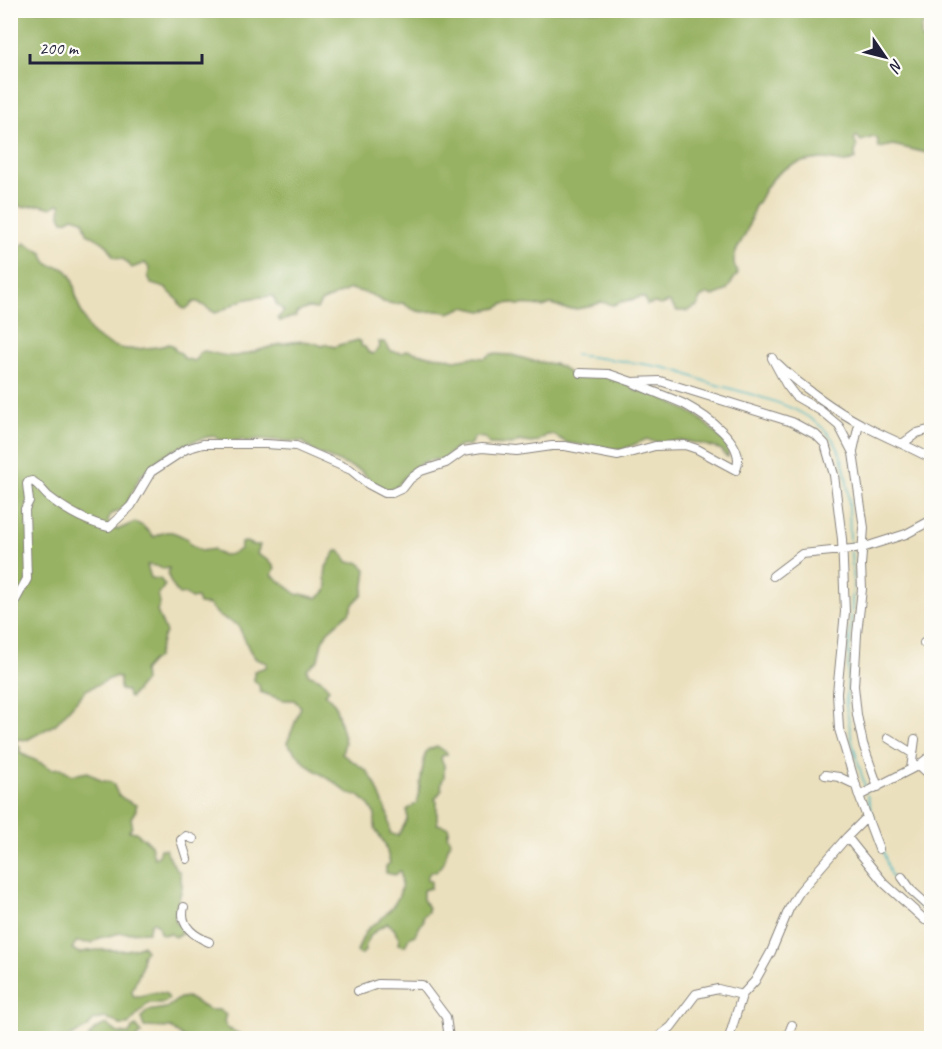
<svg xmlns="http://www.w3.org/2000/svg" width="942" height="1049" font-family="Caveat,sans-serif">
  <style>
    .forest { fill: #98b264; stroke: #5d6a50; stroke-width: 1.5 }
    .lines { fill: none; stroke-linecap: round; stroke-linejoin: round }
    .stream { stroke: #45b4c0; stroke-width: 1.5 }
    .minor-casing { stroke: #86817c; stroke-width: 10 }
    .minor { stroke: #fff; stroke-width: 8 }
  </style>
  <rect width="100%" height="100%" fill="#fdfcf7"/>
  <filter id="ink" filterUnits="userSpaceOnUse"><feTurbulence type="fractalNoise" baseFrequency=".0167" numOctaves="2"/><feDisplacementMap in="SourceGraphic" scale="12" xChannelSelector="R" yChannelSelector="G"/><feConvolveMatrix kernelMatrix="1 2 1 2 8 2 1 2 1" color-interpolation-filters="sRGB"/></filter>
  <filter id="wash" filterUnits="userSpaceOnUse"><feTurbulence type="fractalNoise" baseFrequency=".008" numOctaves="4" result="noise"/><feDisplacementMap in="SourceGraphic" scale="24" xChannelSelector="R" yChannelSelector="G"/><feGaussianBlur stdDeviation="1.35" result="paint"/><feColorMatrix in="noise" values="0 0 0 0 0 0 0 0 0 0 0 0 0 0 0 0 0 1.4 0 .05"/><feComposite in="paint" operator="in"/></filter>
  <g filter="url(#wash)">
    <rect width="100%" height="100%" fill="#ebe0bd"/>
    <path class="forest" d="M11 10 927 11 924 24 921 28V39L929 44 928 47 929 56 925 62 921 83 925 85 931 83V154L893 145 879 148 877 138 874 137 861 141 857 136 854 139 857 147 855 153 856 159C841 166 836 158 821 159 792 161 772 171 760 199 758 203 754 207 753 211 751 219 749 225 746 233 739 246 728 259 738 273L726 291 713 296 708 294 700 298 698 306 687 311H677L669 302 661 305 654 303 647 305 645 298 640 297C631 301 622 300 613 305L601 302C592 307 577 310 566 309 561 308 557 305 551 304L543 307C534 304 527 304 517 305L513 303 504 304 497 308 482 311 464 307 449 313C430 306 424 320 403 303L394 304 383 302 370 294 350 289 321 302 317 309 308 308 296 313V316L280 321 278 318 284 311 277 305 273 296C260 297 249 297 238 302 230 306 223 311 215 313L198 302H194L186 309 182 308 177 299 165 288 151 284 148 276 150 269 145 263 132 268 123 259C106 258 115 250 105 244 99 239 93 237 87 233L83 220 73 217 66 221H63L60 215 61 205 58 204 51 208 41 205 22 207 18 205 13 206 11 209Z
      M25 243 43 253C46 271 59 263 67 271 76 280 74 295 79 306 81 311 89 331 93 334 109 347 125 352 145 348 153 347 160 348 168 344L172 345 176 351 181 353 184 358 194 361 197 359 199 353 203 351C213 352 224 357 235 356 261 353 296 332 322 346L327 344 334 347C343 342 349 344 357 340L361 342V346L365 347 368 352 373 354 380 347 379 342H384L391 351 402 353 407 350 429 356 445 357 454 360 473 357 485 358 491 354 512 355 533 361 554 364 562 367 571 375 607 374 625 381 636 391 651 392 696 415 729 445 728 457 724 455 722 450C710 446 697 443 685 441 673 438 657 446 647 439L621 450 567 443 554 435H547L537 442 531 443 519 441 512 445 489 444 485 438 475 437 469 446C456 444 451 453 443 460 422 456 406 473 396 488L386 490 374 484 361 471 313 451 303 442 259 439 246 442 242 439 238 441C233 439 226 442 220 440 215 438 219 435 213 436 195 439 174 449 158 460 156 462 155 465 152 467 148 470 144 471 141 475 132 489 130 509 111 514L108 520 109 523 117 530 135 522 143 526 154 537C170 528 173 532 188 539L189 543 201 551 214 549 215 552C223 557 232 555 240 549L241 543 246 542 253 545H260L257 554 268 560 275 568 272 575 298 595 301 594 317 598 326 591 327 585 325 578 326 567 336 551H340C349 561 343 564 358 562L366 569 363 594 354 603 349 613 328 631 322 642 318 660 307 669 308 674 320 679 329 689 325 694 335 704 345 742 342 754 367 771 375 783 389 818 390 833 397 836 399 834 407 820V810L417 803 425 754 427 750 437 746 447 753V755L442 756 441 759 444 765V777L441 784 442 790 435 799 437 802V824L448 827 449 830 447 835 450 841 444 862 436 872 431 871 427 877V880L431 881V888L423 890V899L428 908V912L423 916V921L415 935 409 938 405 946 398 944 399 938 396 934 395 930 388 923C377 929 365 936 365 951L361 955 357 952C360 944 362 937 367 930 370 926 375 924 379 921 394 907 406 893 400 871L395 875 386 873V866L390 863 385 844 375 829V815L369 805 358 795 349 794 334 782 308 766 287 743 301 707 294 700H283L260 692 259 685 254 680V671L266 667 267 663 256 659 250 651 238 625 220 617 209 605 199 604 197 598 191 599 186 594 179 595C174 587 166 580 169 568L163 569 156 566 147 565 151 578 160 579 165 585 158 595 160 604 157 611 166 633 163 637 157 658 152 661 143 671 144 681 130 698 128 697 127 691 120 690V678L116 676 86 690 56 724 27 740 18 739 16 742 20 747V753C31 759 42 762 51 769L61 768 72 775 88 772 102 781C118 780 112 788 119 795 124 800 130 802 136 805V810L131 818C132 824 134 825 129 831L136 832 142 838 145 839 151 845 154 858 159 856 160 849H165L176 869 180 872C179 878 182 881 182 886 181 898 171 912 177 924L182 925 183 933 175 937 170 933 163 935 160 933 158 925 154 922 151 923 148 932 121 933 99 938 92 943 76 942 72 949 79 953C100 945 123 956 143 945L146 951 142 955C144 968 136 979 132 991L133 996C147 997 151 989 166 994L169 999 164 1003H148L128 1025H120L113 1020 110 1021 106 1018 94 1020 87 1028 67 1038H11V249L17 248Z
      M187 997 209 1010H219L226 1015 224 1021 227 1028 248 1038H184L171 1028 144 1027 141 1018 147 1011 166 1008 180 998Z
      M106 1024 118 1033 129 1034 132 1028 136 1026 142 1033 137 1038H88L95 1029Z"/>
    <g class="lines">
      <path class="stream" d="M575 355C605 359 636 362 666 368 683 371 698 380 714 384 755 396 821 407 839 451 851 481 849 516 850 547
        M851 552 853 586 846 704 852 741 866 790
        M867 795 890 874 908 897 932 917"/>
    </g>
  </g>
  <g filter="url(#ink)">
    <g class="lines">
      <defs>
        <path id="minor" d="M772 358 786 384 795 396 821 411 839 426 853 453 864 528 861 565 862 589 857 634 854 686 857 715 863 744 878 787
          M778 364C798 384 836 411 861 424 884 437 909 446 932 459
          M580 373 609 374 632 382 660 381 792 422 816 435 825 444 834 475 842 539 845 612 837 693 839 729 859 796 879 849
          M902 444 917 433 932 429
          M853 451 859 424
          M773 576 802 554 862 548 906 534 932 520
          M10 610 27 579 25 509 29 501 27 484 28 482 32 481C39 484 43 492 49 497 68 512 86 522 109 527L131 506 151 472 186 449 203 444H266L296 446 351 470 368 484 385 493H392L403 488 410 479 421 471 446 463 463 451 482 448 517 451 552 446H565L618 456 655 446 685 445 697 449 736 470C748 443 704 415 684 404 667 396 649 391 632 382
          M924 643 932 638
          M888 738 912 753
          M919 765 932 777
          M911 769 915 739
          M825 775 839 777 856 785
          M859 796 919 765 932 755
          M847 837 884 883 925 920
          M187 859 181 840 186 836 193 839
          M902 877 912 891 932 909
          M184 907C179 925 194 936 209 942
          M358 991 378 984 422 985 446 1017 449 1038
          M657 1038 671 1027 696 994 718 989 742 995
          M729 1038 742 995 755 981 771 952 789 909 800 891 847 837 867 817
          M787 1038 792 1025"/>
      </defs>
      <use href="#minor" class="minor-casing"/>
      <use href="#minor" class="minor"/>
    </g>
  </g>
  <rect width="942" height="1049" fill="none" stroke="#fdfcf7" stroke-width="36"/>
  <g transform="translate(885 57) rotate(125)" stroke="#fdfcf7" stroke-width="4.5" paint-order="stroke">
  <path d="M0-4.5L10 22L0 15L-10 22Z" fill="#22223b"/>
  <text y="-9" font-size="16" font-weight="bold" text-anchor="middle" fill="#22223b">N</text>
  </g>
  <path d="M30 54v9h172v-9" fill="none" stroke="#22223b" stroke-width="3"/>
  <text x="39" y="54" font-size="18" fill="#22223b" stroke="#fdfcf7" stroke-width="4.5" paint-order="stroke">200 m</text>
</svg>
